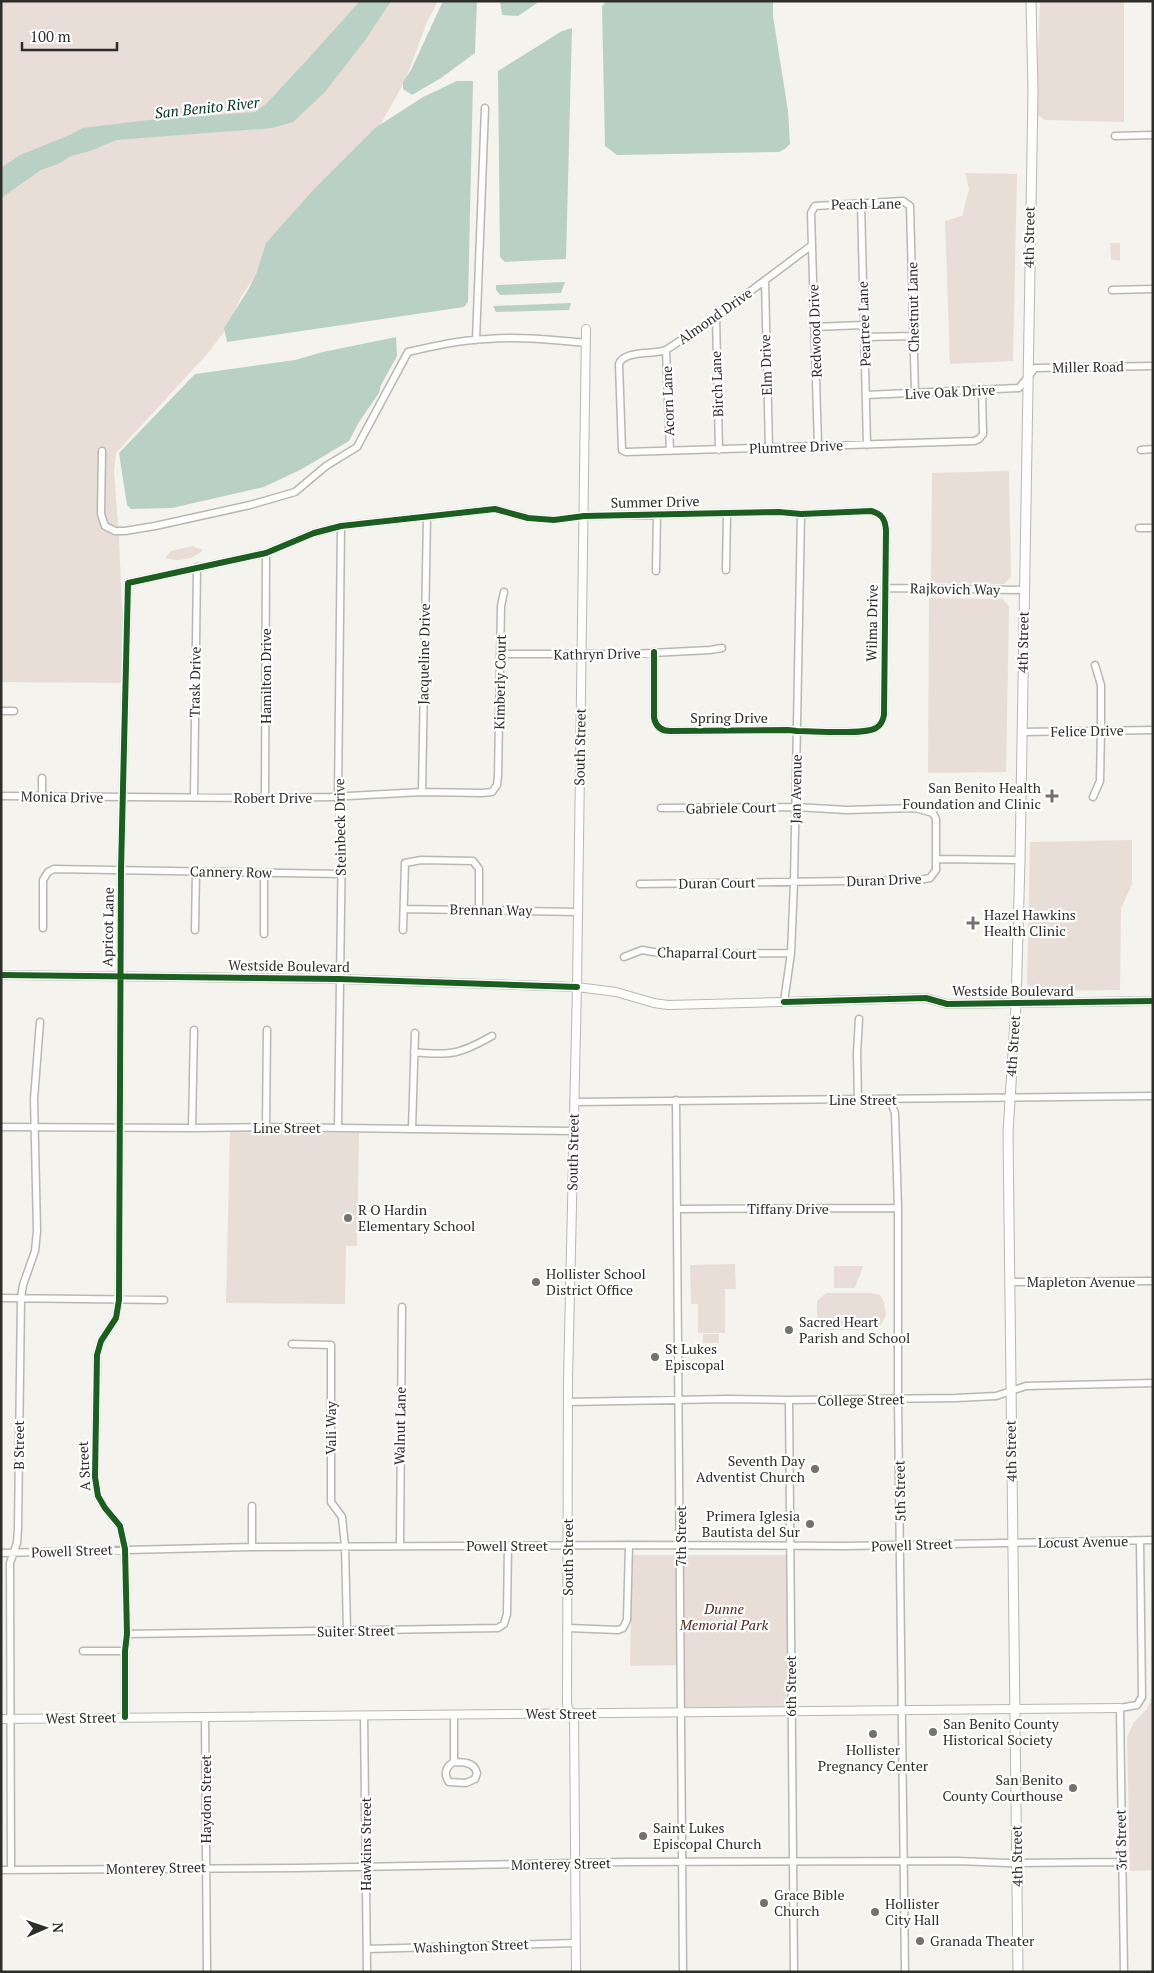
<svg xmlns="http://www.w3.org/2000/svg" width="1154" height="1973" font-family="'PT Serif',serif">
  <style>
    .green { fill: #e9ddd7 }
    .water { fill: #b9d1c5 }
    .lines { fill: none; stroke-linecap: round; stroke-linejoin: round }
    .minor-casing { stroke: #b8b8b3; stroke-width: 9 }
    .tertiary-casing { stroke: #b8b8b3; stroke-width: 10 }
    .secondary-casing { stroke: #b8b8b3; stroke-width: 11 }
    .minor { stroke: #fdfdfc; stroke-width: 6 }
    .tertiary { stroke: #fdfdfc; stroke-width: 8 }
    .secondary { stroke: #fdfdfc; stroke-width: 9 }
    .cycleway-casing { stroke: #fff; stroke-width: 9 }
    .cycleway { stroke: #1b5e20; stroke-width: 6 }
    .poi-dot { fill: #73726e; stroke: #fff; stroke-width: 2 }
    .labels { text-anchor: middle; stroke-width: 4.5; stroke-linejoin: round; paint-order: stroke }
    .street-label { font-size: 14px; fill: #2d2d29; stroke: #fff }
    .poi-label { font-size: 14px; fill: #2d2d29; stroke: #fff; text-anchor: start }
    .park-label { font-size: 14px; font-style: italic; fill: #53251a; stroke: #fff }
    .water-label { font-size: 15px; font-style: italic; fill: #003225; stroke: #fff }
  </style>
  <rect width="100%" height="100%" fill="#f4f3ed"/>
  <path class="green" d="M1 1H438L427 22 405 81 379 127 283 235 241 297 227 328 208 353 116 453 114 471 119 536 125 683 1 682Z
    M1040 1H1124V122L1045 120 1036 114Z
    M965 173 1017 174 1013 361 950 364 945 221 962 216 969 189Z
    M1110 243H1120V261L1111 259Z
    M1009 471 1011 577 1004 584 931 583 932 473Z
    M192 546 203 550C191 560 180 562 165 558L171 551Z
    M929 598 1003 599 1009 607 1006 772 928 773Z
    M1132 840V884L1121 909 1120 990 1033 991 1027 984 1030 842Z
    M230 1132 359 1133 357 1246H346L345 1304 226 1303Z
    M735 1264 736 1289H725V1333H698V1304H691L690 1265Z
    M834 1266H863L855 1288H834Z
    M826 1293H870L880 1295 884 1302 886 1315 880 1327 870 1330H825L817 1322V1301Z
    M703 1334H719V1343H703Z
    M632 1555H786L788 1708 684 1710V1665L630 1666Z
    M1153 1695V1870L1130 1871 1127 1737 1134 1722 1147 1709Z"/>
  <path class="water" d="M360 1H391L366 39 325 92 293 122 272 128 116 140 90 151 71 156 58 164 41 170 1 198V168L20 155 72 134 83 128 148 120 255 112 267 103 307 60Z
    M443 1H477L475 53 441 78 412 95 403 89V82L411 70Z
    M500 1H540L518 16 502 15Z
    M607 1H773V16L788 111 790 144 785 149 779 152 617 155 605 146 602 6Z
    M572 28 566 259 505 262 500 257 498 71 562 31Z
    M457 81H473L468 302 464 307 227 342 224 328 248 290 257 272 266 243 314 189 375 128 423 97Z
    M565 282 561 293 500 295 496 290V285Z
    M571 303 569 310 496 312 493 306Z
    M396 337 397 356 381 385 379 393 359 422 349 441 302 469 264 487 172 508 131 509 127 505 119 453 195 374 295 360 323 352Z"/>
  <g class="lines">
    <defs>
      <path id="minor" d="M1115 136 1153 135
        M861 203 867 445
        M812 245 716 317 666 350C653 355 624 350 619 364L622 450 626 452 974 441 979 439 983 434 982 390
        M765 281 769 448
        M1112 290 1153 289
        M716 317 719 450
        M814 327 864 325
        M865 337 914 336
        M476 340 485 108
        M666 350 670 451
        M866 395 1019 388 1035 368 1153 366
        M818 446 811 213 815 206 903 201 910 206 915 393
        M1141 450 1153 449
        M102 451 101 514 105 526 115 531H125L155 526 250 505 295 492 326 466 357 447 408 352C434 346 460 340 487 339 520 336 554 340 586 343
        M1139 528H1153
        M726 570 727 513
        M656 571 657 515
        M885 588 1025 590
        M501 654H632L710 650 722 648
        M1 711H14
        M1022 732 1153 730
        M422 792 427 517
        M1 796 265 798 330 797 422 792 482 793 492 792 497 785 498 776 501 606 504 592
        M42 797V778
        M194 797 197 567
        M1093 797 1100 781 1101 730V685L1095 665
        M265 798 266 553
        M661 808 796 807 847 810 915 808 933 813 936 819V859
        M640 884 919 880 930 878 936 870V859L1020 860
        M404 909 577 912
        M43 928V880L48 872 54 869 341 874
        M195 930 196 871
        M403 930 405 863 421 860 473 861 479 869V909
        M264 934V873
        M624 957 642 950 665 954 791 953
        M784 1002 791 953 794 882 801 514
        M414 1052C451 1056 460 1054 492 1036
        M676 1100C680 1391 679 1681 683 1972
        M858 1100 857 1053 859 1019
        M890 1100 895 1113 898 1208V1400L905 1972
        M574 1102 1153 1096
        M1 1127 192 1128 266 1127 573 1131
        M266 1127 267 1030
        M192 1128 194 1030
        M338 1128 342 836 338 797 341 526
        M412 1129 415 1033
        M678 1209 898 1208
        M1010 1282 1153 1281
        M1 1298 164 1300
        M292 1344 331 1345V1502L342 1517 345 1546 347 1630
        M789 1400 794 1972
        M568 1402 727 1399 789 1400 956 1398 996 1396 1026 1386 1153 1383
        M400 1545 402 1307
        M252 1547V1506
        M1 1553 252 1547 629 1545 846 1546 1153 1540
        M568 1628 618 1630 623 1628 627 1620 629 1545
        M127 1634 498 1628 504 1624 507 1614 508 1546
        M83 1651H125
        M364 1716 367 1972
        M125 1717V1651L127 1634 125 1549 120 1526 105 1508 98 1496 95 1477 97 1355 101 1341 116 1318 119 1300 121 870 128 583 266 553 314 533 341 526 495 509 528 518 554 520 584 516 779 512 801 514 871 511C882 514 885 519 886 530L884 715C883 721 881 725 876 728 866 735 813 731 797 731L788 730 670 731C662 731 656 727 654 718V652
        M205 1717 207 1972
        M454 1762C464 1762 474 1762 477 1773L475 1779 466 1783 449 1782C443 1774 446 1766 454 1762Z
        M454 1762V1715
        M1 1870 297 1868 627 1862 958 1861 1006 1863 1121 1862
        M11 1870 10 1563 17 1543 18 1528 21 1298 23 1285 35 1251 37 1231 34 1099 40 1022
        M367 1949 576 1943
        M1124 1972 1120 1708 1137 1705 1142 1697 1140 1541"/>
      <path id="tertiary" d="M1 975 339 979 577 987 616 992 654 1003 668 1005 926 998 947 1004 1153 1001
        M1 1719 1120 1708
        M576 1972 574 1714 569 1711 567 1704 568 1380 577 987 586 329"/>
      <path id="secondary" d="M1018 1972 1008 1132 1016 1005 1020 860 1033 91 1031 1"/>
    </defs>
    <use href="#minor" class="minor-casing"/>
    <use href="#tertiary" class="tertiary-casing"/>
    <use href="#secondary" class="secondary-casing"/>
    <use href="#minor" class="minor"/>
    <use href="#tertiary" class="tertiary"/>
    <use href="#secondary" class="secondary"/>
    <defs>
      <path id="cycleway" d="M1 975 339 979 577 987
        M784 1002 926 998 947 1004 1153 1001
        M125 1717V1651L127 1634 125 1549 120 1526 105 1508 98 1496 95 1477 97 1355 101 1341 116 1318 119 1300 121 870 128 583 266 553 314 533 341 526 495 509 528 518 554 520 584 516 779 512 801 514 871 511C882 514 885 519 886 530L884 715C883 721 881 725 876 728 866 735 813 731 797 731L788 730 670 731C662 731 656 727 654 718V652"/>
    </defs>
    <use href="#cycleway" class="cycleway-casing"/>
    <use href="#cycleway" class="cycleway"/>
  </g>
  <g class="poi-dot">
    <path d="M1049.5 788.5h5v5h5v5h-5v5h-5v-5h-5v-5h5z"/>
    <path d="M970.5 915.5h5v5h5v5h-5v5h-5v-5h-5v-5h5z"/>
    <circle cx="348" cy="1218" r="5"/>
    <circle cx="536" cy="1282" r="5"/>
    <circle cx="789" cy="1330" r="5"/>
    <circle cx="655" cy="1357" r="5"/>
    <circle cx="815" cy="1469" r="5"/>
    <circle cx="810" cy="1524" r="5"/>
    <circle cx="933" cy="1732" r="5"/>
    <circle cx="873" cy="1734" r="5"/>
    <circle cx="1073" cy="1788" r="5"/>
    <circle cx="643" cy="1836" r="5"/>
    <circle cx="764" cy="1903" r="5"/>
    <circle cx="875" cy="1912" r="5"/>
    <circle cx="920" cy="1941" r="5"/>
  </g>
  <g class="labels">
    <g class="street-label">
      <text transform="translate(866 204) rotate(-1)" y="5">Peach Lane</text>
      <text transform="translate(1029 237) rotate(-89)" y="5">4th Street</text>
      <text transform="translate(913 307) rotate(-91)" y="5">Chestnut Lane</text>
      <text transform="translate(715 316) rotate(-35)" y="5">Almond Drive</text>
      <text transform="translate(864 324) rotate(-92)" y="5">Peartree Lane</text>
      <text transform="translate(815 331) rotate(-92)" y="5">Redwood Drive</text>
      <text transform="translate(766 365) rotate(-92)" y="5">Elm Drive</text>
      <text transform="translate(1088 367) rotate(-1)" y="5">Miller Road</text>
      <text transform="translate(717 384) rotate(-92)" y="5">Birch Lane</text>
      <text transform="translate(950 392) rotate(-3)" y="5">Live Oak Drive</text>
      <text transform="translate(668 401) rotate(-92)" y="5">Acorn Lane</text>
      <text transform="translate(796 447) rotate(-2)" y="5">Plumtree Drive</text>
      <text transform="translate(655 502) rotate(-1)" y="5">Summer Drive</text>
      <text transform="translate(955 589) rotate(1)" y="5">Rajkovich Way</text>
      <text transform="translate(872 623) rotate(-89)" y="5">Wilma Drive</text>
      <text transform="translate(1023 642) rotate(-89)" y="5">4th Street</text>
      <text transform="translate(424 654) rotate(-89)" y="5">Jacqueline Drive</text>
      <text transform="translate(597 654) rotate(-1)" y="5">Kathryn Drive</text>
      <text transform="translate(266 676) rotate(-90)" y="5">Hamilton Drive</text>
      <text transform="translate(195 682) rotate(-89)" y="5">Trask Drive</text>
      <text transform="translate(500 682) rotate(-89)" y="5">Kimberly Court</text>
      <text x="729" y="723">Spring Drive</text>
      <text transform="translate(1087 731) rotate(-1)" y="5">Felice Drive</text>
      <text transform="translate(580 747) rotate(-89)" y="5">South Street</text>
      <text transform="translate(796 789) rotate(-89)" y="5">Jan Avenue</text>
      <text transform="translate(62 797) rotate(1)" y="5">Monica Drive</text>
      <text x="273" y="803">Robert Drive</text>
      <text transform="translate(731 808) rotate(-1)" y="5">Gabriele Court</text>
      <text transform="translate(340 827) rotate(-91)" y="5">Steinbeck Drive</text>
      <text transform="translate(231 872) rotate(1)" y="5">Cannery Row</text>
      <text transform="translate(884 880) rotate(-2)" y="5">Duran Drive</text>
      <text transform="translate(717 883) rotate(-1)" y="5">Duran Court</text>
      <text transform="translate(491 910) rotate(1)" y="5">Brennan Way</text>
      <text transform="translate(108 927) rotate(-89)" y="5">Apricot Lane</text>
      <text transform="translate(707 953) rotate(1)" y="5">Chaparral Court</text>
      <text transform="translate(289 966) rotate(1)" y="5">Westside Boulevard</text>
      <text x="1013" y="996">Westside Boulevard</text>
      <text transform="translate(1013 1046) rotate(-86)" y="5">4th Street</text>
      <text x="863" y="1105">Line Street</text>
      <text x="287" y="1133">Line Street</text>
      <text transform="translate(573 1152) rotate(-89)" y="5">South Street</text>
      <text x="788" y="1214">Tiffany Drive</text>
      <text x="1081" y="1287">Mapleton Avenue</text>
      <text transform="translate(861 1400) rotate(-1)" y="5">College Street</text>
      <text transform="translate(400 1426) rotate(-89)" y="5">Walnut Lane</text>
      <text transform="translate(331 1428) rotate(-90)" y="5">Vali Way</text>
      <text transform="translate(19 1445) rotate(-90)" y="5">B Street</text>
      <text transform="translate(1011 1451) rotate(-91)" y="5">4th Street</text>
      <text transform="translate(84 1466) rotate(-93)" y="5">A Street</text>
      <text transform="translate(900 1491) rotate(-91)" y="5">5th Street</text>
      <text transform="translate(681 1536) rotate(-90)" y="5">7th Street</text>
      <text transform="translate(1083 1542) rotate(-1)" y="5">Locust Avenue</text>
      <text transform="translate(912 1545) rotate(-2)" y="5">Powell Street</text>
      <text x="507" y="1551">Powell Street</text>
      <text transform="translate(72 1551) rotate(-2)" y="5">Powell Street</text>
      <text transform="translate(568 1557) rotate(-90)" y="5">South Street</text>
      <text transform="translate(356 1631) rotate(-1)" y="5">Suiter Street</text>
      <text transform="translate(791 1686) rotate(-90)" y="5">6th Street</text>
      <text x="561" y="1719">West Street</text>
      <text transform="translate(81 1718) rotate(-1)" y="5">West Street</text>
      <text transform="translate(206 1799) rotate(-90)" y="5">Haydon Street</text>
      <text transform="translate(1121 1840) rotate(-91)" y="5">3rd Street</text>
      <text transform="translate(366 1844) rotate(-90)" y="5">Hawkins Street</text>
      <text transform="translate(1017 1856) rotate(-91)" y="5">4th Street</text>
      <text transform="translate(561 1864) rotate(-1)" y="5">Monterey Street</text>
      <text transform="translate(156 1868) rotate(-1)" y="5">Monterey Street</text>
      <text transform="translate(471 1946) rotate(-2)" y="5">Washington Street</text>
    </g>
    <g class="poi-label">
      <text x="1041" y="793" text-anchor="end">San Benito Health<tspan x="1041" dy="16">Foundation and Clinic</tspan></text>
      <text x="984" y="920">Hazel Hawkins<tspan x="984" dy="16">Health Clinic</tspan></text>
      <text x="358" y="1215">R O Hardin<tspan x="358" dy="16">Elementary School</tspan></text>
      <text x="546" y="1279">Hollister School<tspan x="546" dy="16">District Office</tspan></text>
      <text x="799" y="1327">Sacred Heart<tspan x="799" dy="16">Parish and School</tspan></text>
      <text x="665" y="1354">St Lukes<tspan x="665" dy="16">Episcopal</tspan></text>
      <text x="805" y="1466" text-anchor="end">Seventh Day<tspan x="805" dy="16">Adventist Church</tspan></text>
      <text x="800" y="1521" text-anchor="end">Primera Iglesia<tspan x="800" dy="16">Bautista del Sur</tspan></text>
      <text x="943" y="1729">San Benito County<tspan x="943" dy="16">Historical Society</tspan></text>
      <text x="873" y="1755" text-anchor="middle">Hollister<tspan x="873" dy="16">Pregnancy Center</tspan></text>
      <text x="1063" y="1785" text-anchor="end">San Benito<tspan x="1063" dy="16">County Courthouse</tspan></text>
      <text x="653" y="1833">Saint Lukes<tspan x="653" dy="16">Episcopal Church</tspan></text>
      <text x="774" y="1900">Grace Bible<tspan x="774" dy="16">Church</tspan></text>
      <text x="885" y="1909">Hollister<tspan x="885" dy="16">City Hall</tspan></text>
      <text x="930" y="1946">Granada Theater</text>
    </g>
    <g class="park-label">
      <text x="724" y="1614">Dunne<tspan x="724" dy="16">Memorial Park</tspan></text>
    </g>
    <g class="water-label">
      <text transform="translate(207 108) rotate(-6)" y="5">San Benito River</text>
    </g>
  </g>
  <rect width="1154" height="1973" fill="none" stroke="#2d2d29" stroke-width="5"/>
  <g transform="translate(45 1928) rotate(88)" stroke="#ffffff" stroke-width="4" paint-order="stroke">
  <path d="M0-4L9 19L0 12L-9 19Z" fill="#2d2d29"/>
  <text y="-8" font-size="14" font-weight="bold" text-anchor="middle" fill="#2d2d29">N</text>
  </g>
  <path d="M22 42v8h95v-8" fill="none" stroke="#2d2d29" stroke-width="2.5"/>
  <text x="30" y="42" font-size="15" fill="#2d2d29" stroke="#ffffff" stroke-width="4" paint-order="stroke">100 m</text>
</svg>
